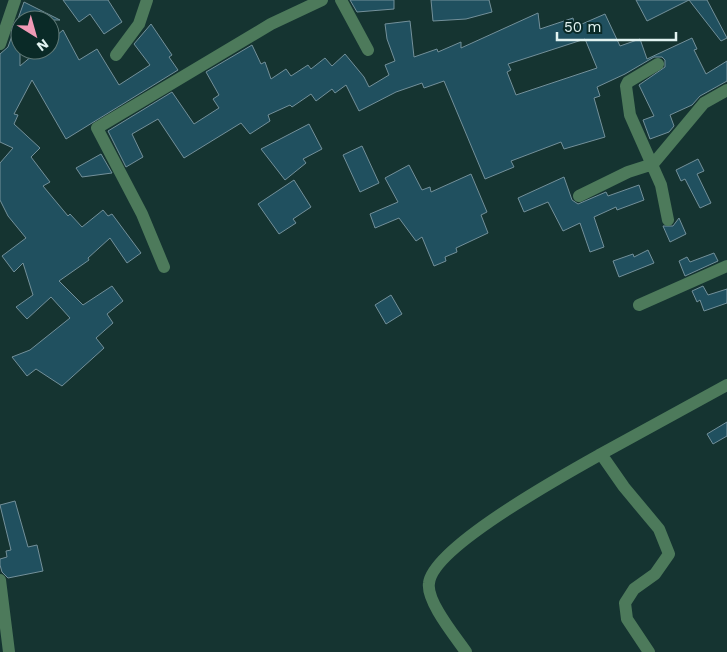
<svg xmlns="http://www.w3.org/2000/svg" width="727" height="652" font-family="'Work Sans',sans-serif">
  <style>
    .building { fill: #20505f; stroke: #73909a; fill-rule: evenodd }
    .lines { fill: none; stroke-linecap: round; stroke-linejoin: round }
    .minor { stroke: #4d7a5b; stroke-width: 12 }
  </style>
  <rect width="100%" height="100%" fill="#153431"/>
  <path class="building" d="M63 0H108L122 22 104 34 90 14 79 22Z
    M350 0H394V9L357 12Z
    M431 0H489L492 12 466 19 433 21Z
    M636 0H707L727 38 721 41 689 0 647 21Z
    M24 2 60 20H20V66L39 50H50V41L63 30 79 60 97 49 119 85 150 65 134 44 151 24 172 55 169 57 178 70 66 139 32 80 14 114 18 115 14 124 40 148 31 157 50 182 43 186 68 216 70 214 82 227 103 210 108 216 112 214 141 253 127 263 110 238 88 258 89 260 59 281 83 305 112 286 123 301 107 314 113 323 96 338 104 348 62 386 36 369 27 376 12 357 30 350 70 318 51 297 27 319 16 307 33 295 23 263 14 272 2 256 26 238 8 216 0 200V163L13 148 0 142V54L8 47Z
    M538 13 540 29 573 18 575 27 605 14 620 46 640 39 647 59 692 38 697 49 694 50 706 74 727 61V81L700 96 692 105 670 115 674 126 669 132 650 139 643 120 654 116 639 85 665 67V60L662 57H654L625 74 597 87 600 96 594 98 605 137 564 149 561 142 511 161 514 167 485 179 444 81 424 88 422 83 396 92 359 111 346 85 335 93 332 89 316 101 311 94 292 107 290 105 268 115 270 121 250 134 241 123 184 158 158 119 132 134 143 157 126 167 108 131 172 92 194 124 219 108 213 99 219 95 206 72 252 45 261 64 265 62 271 79 286 69 291 76 308 65 311 69 325 58 332 66 345 54 364 77 369 87 389 75 385 65 395 61 387 39 385 24 410 21 414 57 437 49 438 52 461 42V48ZM585 39 597 68 516 95 507 72 511 70 508 64Z
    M309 124 322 149 303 159 306 163 285 180 261 149Z
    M362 146 379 183 360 192 343 155Z
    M101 154 112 173 82 177 76 168Z
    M698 159 704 171 697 174 711 203 700 208 685 179 681 181 676 170Z
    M409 165 422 190 430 187 431 192 471 174 487 212 481 215 488 233 456 248 457 252 445 257 446 261 434 266 422 237 416 241 399 218 375 228 370 214 398 202 385 178Z
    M564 177 572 200 578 204 606 192 608 196 639 185 644 200 617 210 616 207 594 217 604 247 590 252 580 223 563 231 548 202 524 212 518 198Z
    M294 180 311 207 293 219 296 223 279 234 258 204Z
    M679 218 686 234 670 242 663 226H673Z
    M648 250 654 263 619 277 613 261 633 254 634 257Z
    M714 253 718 261 685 276 679 261 687 257 690 262Z
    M703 286 708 295 727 289V303L704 311 700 300 697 302 692 291Z
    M391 295 402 314 386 324 375 305Z
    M727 422V436L713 444 707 434Z
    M15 501 28 547 37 545 43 571 8 578 2 572 0 565V559L7 557 6 551 11 550 0 505Z"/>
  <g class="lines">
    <path class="minor" d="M341 0 368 50
      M0 44 15 0
      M116 55 139 24 147 0
      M658 64 628 82 626 86 630 115 661 185 668 220
      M579 196 628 172 653 164 704 103 727 90
      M164 267 142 214 97 128 271 24 322 0
      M639 305 727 266
      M0 580 9 652
      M466 652C455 636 426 601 429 583 433 547 567 473 601 454
      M649 652 627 619 625 603 634 589 655 574 669 554 659 529 624 487 601 454 727 385"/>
  </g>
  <g transform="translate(35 35) rotate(143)"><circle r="24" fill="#0a2a27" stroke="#607a78"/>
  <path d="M0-4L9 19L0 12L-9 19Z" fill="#f09ab6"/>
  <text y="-8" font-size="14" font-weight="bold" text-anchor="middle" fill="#e2f3f1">N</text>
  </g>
  <path d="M557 32v8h119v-8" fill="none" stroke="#e2f3f1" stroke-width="2.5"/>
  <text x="564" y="32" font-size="15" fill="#e2f3f1" stroke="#0a2a27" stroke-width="4" paint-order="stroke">50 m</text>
</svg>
